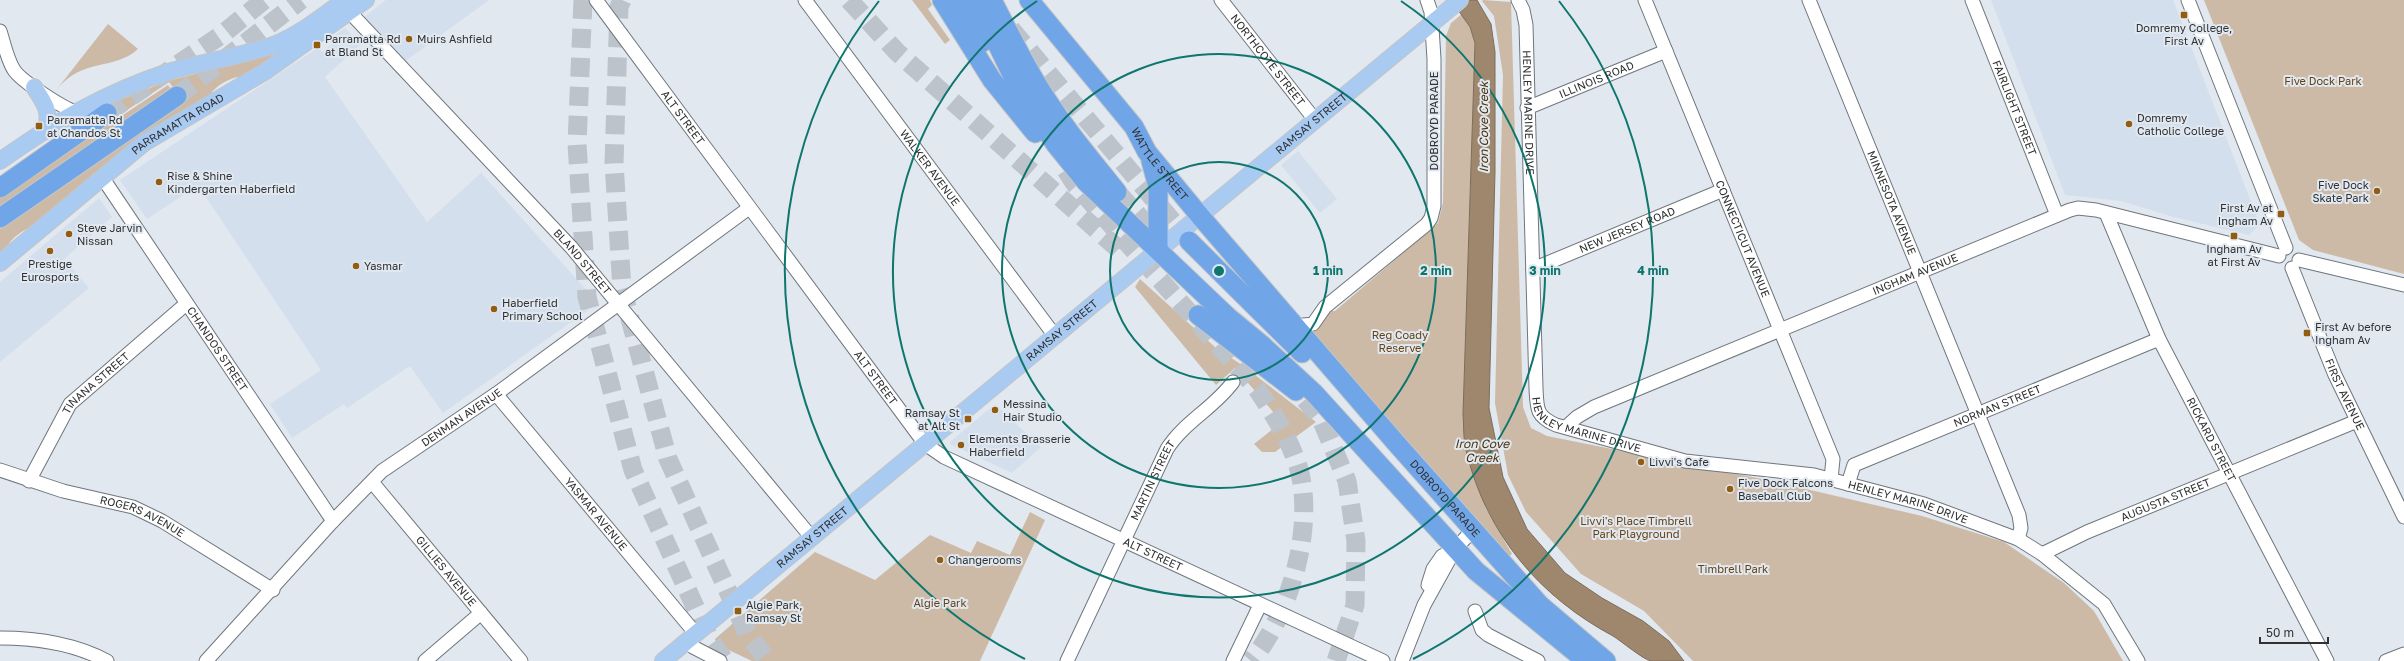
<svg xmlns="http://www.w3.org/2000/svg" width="2404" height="661" font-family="'Golos Text',sans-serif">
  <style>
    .built { fill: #d4dfed }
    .green { fill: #ccbaa6 }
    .water { fill: #9f876e; stroke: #7d6d5d }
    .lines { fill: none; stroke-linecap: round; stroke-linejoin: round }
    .highway-tunnel { stroke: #bdc3ca; stroke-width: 19; stroke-dasharray: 19 10; stroke-linecap: butt }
    .minor-casing { stroke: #70767c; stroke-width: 15 }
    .major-casing { stroke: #c5c5c6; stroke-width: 18 }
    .highway-casing { stroke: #c5c5c6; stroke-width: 21 }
    .minor { stroke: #fff; stroke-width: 13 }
    .major { stroke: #a9caf1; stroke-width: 16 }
    .highway { stroke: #70a6e8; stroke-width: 19 }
    .ring { fill: none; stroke: #0f766e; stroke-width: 2 }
    .poi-dot { fill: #925d11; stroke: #e1e8ef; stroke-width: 1.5 }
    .labels { text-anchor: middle; stroke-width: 4; stroke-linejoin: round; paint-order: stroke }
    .poi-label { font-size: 11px; fill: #2f3134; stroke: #e1e8ef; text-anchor: start }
    .street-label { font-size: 11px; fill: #2f3134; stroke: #e1e8ef }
    .park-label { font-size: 11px; fill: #654216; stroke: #e1e8ef }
    .water-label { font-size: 12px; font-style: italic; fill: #4a300e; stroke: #e1e8ef }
    .centre { fill: #0f766e; stroke: #e1e8ef; stroke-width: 2 }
    .ring-label { font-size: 12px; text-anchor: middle; font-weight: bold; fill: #0f766e; stroke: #e1e8ef; stroke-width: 4; stroke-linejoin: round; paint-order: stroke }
  </style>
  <rect width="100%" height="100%" fill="#e1e8ef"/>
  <path class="built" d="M386 0H489L404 62 364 17Z
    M1991 0H2173L2260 225 2249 235 2170 216 2121 201 2065 195Z
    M345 28 361 44 325 77 427 222 481 173 598 303 443 413 410 366 347 408 344 404 292 438 270 404 321 370 198 185 147 219 120 180 319 47 322 52 338 40 335 35Z
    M1298 151 1337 199 1320 213 1281 165Z
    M99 198 112 217 64 259 89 288 0 362V282Z
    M995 404 1041 447 1012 473 950 444V442Z"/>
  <path class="green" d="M912 0H930L932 5 928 9 950 40 945 44Z
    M1483 0 1511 2 1523 407 1531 428 1547 436 1772 481 1922 516 2004 542 2064 583 2094 611 2123 661H1693L1644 611 1581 574 1526 512 1508 475 1495 403 1503 75 1494 16 1482 1Z
    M2204 0H2404V274L2313 250 2299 240Z
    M1462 14 1470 28 1475 43 1468 267 1486 509 1512 554 1505 560 1307 331 1327 311H1335L1438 223 1443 203 1446 36 1451 23Z
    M108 24 138 49C114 71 84 57 57 89Z
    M272 54 274 58 238 79 237 77C227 80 219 84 212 92L213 94 31 227C22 231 14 236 8 245L10 247 0 254V229L183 101 169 82 115 118 107 105 168 81Z
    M168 85 172 91 0 210V197Z
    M1140 279 1216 348 1242 365 1316 422 1275 452H1262L1254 444 1282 422 1235 368 1216 385 1135 287Z
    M1030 512 1045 520 980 661H752L716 644 715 639 815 552 875 580 930 535 971 553 977 541 1010 555Z"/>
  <path class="water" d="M1451 0H1477L1491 24 1495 52V172L1489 408 1503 477 1527 529 1565 573 1602 598 1643 621 1669 641 1684 661C1674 661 1660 661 1651 661 1644 660 1621 641 1613 636 1540 597 1487 535 1467 454 1463 441 1464 427 1463 414L1475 43 1470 27Z"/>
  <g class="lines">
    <path class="highway-tunnel" d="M583 0 577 144 587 297 633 470 710 640 725 661
      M622 0 619 7 614 163 622 289 668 459 747 633 768 661
      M849 0 897 52 1124 254
      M1011 29 1189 241
      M177 96 301 0
      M107 113 224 33 264 0
      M1066 170 1075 184 1257 389C1273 413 1289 438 1298 466 1316 525 1290 615 1251 661
      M1117 192 1166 246
      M1287 377 1321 419 1347 481 1356 541 1355 605 1336 661"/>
    <defs>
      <g id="minor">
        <path id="s1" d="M596 0 925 444 944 457 1383 661"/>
        <path id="s2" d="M805 0 1055 336"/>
        <path id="s3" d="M1221 0 1315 120"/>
        <path id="s4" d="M1518 0 1523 10 1526 25 1536 388C1537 409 1536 416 1556 425L1685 461 1814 475 1924 504 2018 539 2042 554 2104 604 2138 661"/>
        <path id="s5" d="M1645 0 1833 459 1831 479"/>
        <path id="s6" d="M1809 0 2019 515 2021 528 2018 539"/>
        <path id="s7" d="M1972 0 2057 215"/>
        <path d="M2188 0 2286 248"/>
        <path id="s8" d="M343 5 571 247 812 538"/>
        <path d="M0 31C4 43 7 59 14 70 21 81 63 108 76 112"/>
        <path id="s9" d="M1527 108 1666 51"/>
        <path id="s10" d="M102 177 333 521"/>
        <path id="s11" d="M2106 213 2159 339 2327 661"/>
        <path d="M2299 260 2404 285"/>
        <path id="s12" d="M2292 268 2335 375 2404 517"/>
        <path id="s13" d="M1533 269 1723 190"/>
        <path d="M1294 326 1313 324 1325 307 1427 224 1431 218 1434 206V59L1431 12 1427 0"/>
        <path id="s14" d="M496 394 696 634"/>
        <path id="s15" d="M1566 427 1577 417 1594 407 2070 210 2078 208 2096 210 2279 256"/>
        <path id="s16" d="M0 470 63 491 133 507 162 521 273 590"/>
        <path id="s17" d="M29 481 70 404 186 304"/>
        <path id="s18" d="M372 482 521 661"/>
        <path id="s19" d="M1848 484 1854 465 2159 339"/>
        <path id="s20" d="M2042 554 2087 532 2357 421"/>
        <path d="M1428 585 1433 569 1442 556 1455 549 1473 530"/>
        <path d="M1475 611 1482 630 1488 635 1538 661"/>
        <path d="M0 638C36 638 75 644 107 661"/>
        <path d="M688 641 693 647 720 661"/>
        <path id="s21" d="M206 661 333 521 382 471 496 394 749 208"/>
        <path d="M425 661 481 613"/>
        <path id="s22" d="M1067 661 1167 449C1184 422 1214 408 1233 382"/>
        <path d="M1233 661 1260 605"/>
        <path d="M1402 661 1424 605 1455 549"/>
        <path d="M2386 661 2404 654"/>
      </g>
      <g id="major">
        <path d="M34 87C44 102 51 111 46 129"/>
        <path d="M0 161C52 124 106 92 168 72 203 61 242 57 276 44 302 33 323 16 345 0"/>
        <path id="s23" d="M0 263 144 143 266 71 366 0"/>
        <path id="s24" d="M663 661 1460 0"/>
      </g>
      <g id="highway">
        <path d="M942 0 992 80 1035 133"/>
        <path d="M961 0 983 42"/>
        <path d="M976 0 1015 81 1032 110 1056 145 1086 182 1228 317 1261 344 1314 393 1476 571 1586 661"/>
        <path d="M992 0C1007 29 1021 58 1038 86 1061 124 1090 158 1117 192"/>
        <path id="s25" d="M1029 0 1134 127 1147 152 1200 216 1396 443 1540 605 1606 661"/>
        <path d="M1151 161 1158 187V250"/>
        <path d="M0 188 107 113"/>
        <path d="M0 218 177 96"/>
        <path d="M1189 241 1302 353"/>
        <path d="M1198 315 1296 391"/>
      </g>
    </defs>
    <use href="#minor" class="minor-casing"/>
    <use href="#major" class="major-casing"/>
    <use href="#highway" class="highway-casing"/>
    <use href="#minor" class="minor"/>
    <use href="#major" class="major"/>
    <use href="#highway" class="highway"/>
  </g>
  <g class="ring">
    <circle cx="1219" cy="271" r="109"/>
    <circle cx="1219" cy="271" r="217"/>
    <path d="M1401 1A326 326 0 1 1 1037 1"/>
    <path d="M1025 659A434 434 0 0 1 879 1M1559 1A434 434 0 0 1 1413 659"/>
  </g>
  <g class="poi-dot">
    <rect x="2180" y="11" width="8" height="8" rx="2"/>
    <circle cx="409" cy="39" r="4"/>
    <rect x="313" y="41" width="8" height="8" rx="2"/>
    <circle cx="2129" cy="124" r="4"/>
    <rect x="35" y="122" width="8" height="8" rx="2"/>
    <circle cx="159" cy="182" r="4"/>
    <circle cx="2377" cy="191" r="4"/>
    <rect x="2277" y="210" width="8" height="8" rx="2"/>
    <circle cx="69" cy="234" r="4"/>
    <rect x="2230" y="232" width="8" height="8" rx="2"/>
    <circle cx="50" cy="251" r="4"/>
    <circle cx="356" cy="266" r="4"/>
    <circle cx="494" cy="309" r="4"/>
    <rect x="2303" y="329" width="8" height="8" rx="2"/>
    <circle cx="995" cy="410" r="4"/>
    <rect x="964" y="415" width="8" height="8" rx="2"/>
    <circle cx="961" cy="445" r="4"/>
    <circle cx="1641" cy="462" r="4"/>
    <circle cx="1730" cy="489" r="4"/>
    <circle cx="940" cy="560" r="4"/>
    <rect x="734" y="607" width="8" height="8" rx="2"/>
  </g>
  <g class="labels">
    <g class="poi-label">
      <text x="2184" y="32" text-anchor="middle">Domremy College,<tspan x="2184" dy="13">First Av</tspan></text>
      <text x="325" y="43">Parramatta Rd<tspan x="325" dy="13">at Bland St</tspan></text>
      <text x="417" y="43">Muirs Ashfield</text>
      <text x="2137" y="122">Domremy<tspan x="2137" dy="13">Catholic College</tspan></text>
      <text x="47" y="124">Parramatta Rd<tspan x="47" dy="13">at Chandos St</tspan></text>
      <text x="167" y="180">Rise &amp; Shine<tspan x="167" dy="13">Kindergarten Haberfield</tspan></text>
      <text x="2369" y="189" text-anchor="end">Five Dock<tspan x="2369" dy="13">Skate Park</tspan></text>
      <text x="2273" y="212" text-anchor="end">First Av at<tspan x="2273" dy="13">Ingham Av</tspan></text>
      <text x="77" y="232">Steve Jarvin<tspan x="77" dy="13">Nissan</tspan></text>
      <text x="2234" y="253" text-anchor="middle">Ingham Av<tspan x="2234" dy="13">at First Av</tspan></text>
      <text x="50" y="268" text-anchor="middle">Prestige<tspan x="50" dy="13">Eurosports</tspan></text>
      <text x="364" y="270">Yasmar</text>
      <text x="502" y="307">Haberfield<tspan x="502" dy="13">Primary School</tspan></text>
      <text x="2315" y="331">First Av before<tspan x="2315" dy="13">Ingham Av</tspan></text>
      <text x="1003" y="408">Messina<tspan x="1003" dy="13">Hair Studio</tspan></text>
      <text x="960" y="417" text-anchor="end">Ramsay St<tspan x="960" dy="13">at Alt St</tspan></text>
      <text x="969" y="443">Elements Brasserie<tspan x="969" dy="13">Haberfield</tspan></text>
      <text x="1649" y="466">Livvi's Cafe</text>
      <text x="1738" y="487">Five Dock Falcons<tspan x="1738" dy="13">Baseball Club</tspan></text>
      <text x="948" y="564">Changerooms</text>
      <text x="746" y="609">Algie Park,<tspan x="746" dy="13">Ramsay St</tspan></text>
    </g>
    <g class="street-label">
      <text dy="4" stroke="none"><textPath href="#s3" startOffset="76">NORTHCOTE STREET</textPath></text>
      <text dy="4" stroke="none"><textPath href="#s9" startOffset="75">ILLINOIS ROAD</textPath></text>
      <text dy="4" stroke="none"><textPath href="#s7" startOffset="116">FAIRLIGHT STREET</textPath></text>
      <text dy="4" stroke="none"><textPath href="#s4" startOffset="114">HENLEY MARINE DRIVE</textPath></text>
      <text dy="4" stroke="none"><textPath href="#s1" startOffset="146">ALT STREET</textPath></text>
      <text transform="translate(1434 121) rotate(-90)" y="4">DOBROYD PARADE</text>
      <text dy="4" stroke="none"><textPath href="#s24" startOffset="842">RAMSAY STREET</textPath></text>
      <text dy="4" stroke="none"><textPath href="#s23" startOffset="226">PARRAMATTA ROAD</textPath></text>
      <text dy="4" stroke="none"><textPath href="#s25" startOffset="210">WATTLE STREET</textPath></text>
      <text dy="4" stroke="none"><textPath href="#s2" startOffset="209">WALKER AVENUE</textPath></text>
      <text dy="4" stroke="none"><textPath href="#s6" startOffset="219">MINNESOTA AVENUE</textPath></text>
      <text dy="4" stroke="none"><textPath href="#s13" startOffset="102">NEW JERSEY ROAD</textPath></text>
      <text dy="4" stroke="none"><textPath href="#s5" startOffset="258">CONNECTICUT AVENUE</textPath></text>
      <text dy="4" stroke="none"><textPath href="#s8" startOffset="351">BLAND STREET</textPath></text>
      <text dy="4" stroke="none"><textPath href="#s15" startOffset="382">INGHAM AVENUE</textPath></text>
      <text dy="4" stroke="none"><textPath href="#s24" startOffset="518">RAMSAY STREET</textPath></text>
      <text dy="4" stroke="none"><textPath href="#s10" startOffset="207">CHANDOS STREET</textPath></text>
      <text dy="4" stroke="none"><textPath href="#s1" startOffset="470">ALT STREET</textPath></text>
      <text dy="4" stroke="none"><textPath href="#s17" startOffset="120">TINANA STREET</textPath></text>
      <text dy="4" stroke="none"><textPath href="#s12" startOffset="137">FIRST AVENUE</textPath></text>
      <text dy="4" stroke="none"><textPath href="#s19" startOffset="175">NORMAN STREET</textPath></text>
      <text dy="4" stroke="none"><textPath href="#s21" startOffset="355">DENMAN AVENUE</textPath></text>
      <text dy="4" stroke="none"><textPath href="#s4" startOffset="461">HENLEY MARINE DRIVE</textPath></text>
      <text dy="4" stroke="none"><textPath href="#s11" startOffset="250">RICKARD STREET</textPath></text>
      <text dy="4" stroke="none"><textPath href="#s22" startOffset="200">MARTIN STREET</textPath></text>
      <text dy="4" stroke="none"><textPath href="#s25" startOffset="650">DOBROYD PARADE</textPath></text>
      <text dy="4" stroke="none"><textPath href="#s20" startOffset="135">AUGUSTA STREET</textPath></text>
      <text dy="4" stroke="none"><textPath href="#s4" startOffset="797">HENLEY MARINE DRIVE</textPath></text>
      <text dy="4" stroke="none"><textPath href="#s14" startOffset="156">YASMAR AVENUE</textPath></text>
      <text dy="4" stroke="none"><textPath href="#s16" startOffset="150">ROGERS AVENUE</textPath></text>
      <text dy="4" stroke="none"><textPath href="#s24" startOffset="194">RAMSAY STREET</textPath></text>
      <text dy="4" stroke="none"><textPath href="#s1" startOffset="806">ALT STREET</textPath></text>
      <text dy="4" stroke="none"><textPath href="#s18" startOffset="116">GILLIES AVENUE</textPath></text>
    </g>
    <g class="park-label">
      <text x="2323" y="85">Five Dock Park</text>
      <text x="1400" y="339">Reg Coady<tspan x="1400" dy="13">Reserve</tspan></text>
      <text x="1636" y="525">Livvi's Place Timbrell<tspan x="1636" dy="13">Park Playground</tspan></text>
      <text x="1733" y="573">Timbrell Park</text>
      <text x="940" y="607">Algie Park</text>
    </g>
    <g class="water-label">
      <text transform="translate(1484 127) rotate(-90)" y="4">Iron Cove Creek</text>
      <text x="1482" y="448">Iron Cove<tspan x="1482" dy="14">Creek</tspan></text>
    </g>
  </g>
  <circle cx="1219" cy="271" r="6" class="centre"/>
  <g class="ring-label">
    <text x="1328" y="275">1 min</text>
    <text x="1436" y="275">2 min</text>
    <text x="1545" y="275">3 min</text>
    <text x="1653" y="275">4 min</text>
  </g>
  <path d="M2260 637v6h68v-6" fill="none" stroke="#2f3134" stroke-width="2"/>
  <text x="2266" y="637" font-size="12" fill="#2f3134" stroke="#e1e8ef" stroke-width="3" paint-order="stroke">50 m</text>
</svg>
